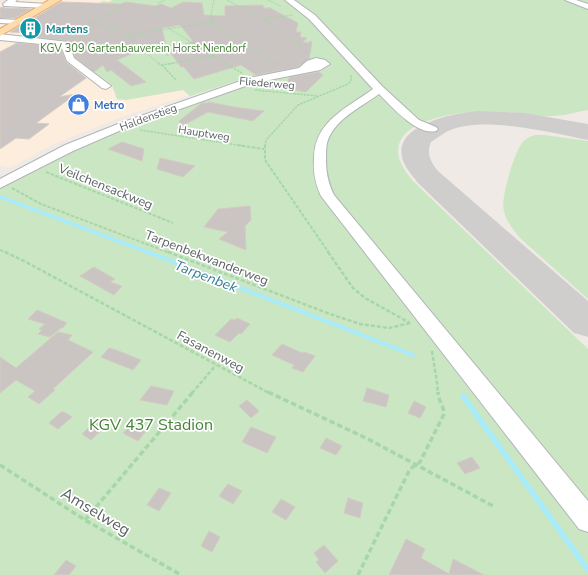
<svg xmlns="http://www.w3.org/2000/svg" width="588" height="575" font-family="'Nunito Sans',sans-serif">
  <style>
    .commercial { fill: #fdeddd }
    .green { fill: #cbe6c3 }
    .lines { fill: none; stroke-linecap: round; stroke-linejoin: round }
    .stream-far2 { stroke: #a8ecfc; stroke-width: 3.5 }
    .stream-far1 { stroke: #a8ecfc; stroke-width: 4 }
    .stream { stroke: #a8ecfc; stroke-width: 5.5 }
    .taxiway { fill: #d0cecc; fill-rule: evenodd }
    .building { fill: #cac5c2; stroke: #d4cbc4 }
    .minor-casing { stroke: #b1b5b7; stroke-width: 2 }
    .major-casing { stroke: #eda460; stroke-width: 2 }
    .path-far4 { stroke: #a6d7a7; stroke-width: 1; stroke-dasharray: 2 1; stroke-linecap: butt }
    .path-far3 { stroke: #a6d7a7; stroke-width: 1.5; stroke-dasharray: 2.5 1; stroke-linecap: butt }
    .path-far2 { stroke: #a6d7a7; stroke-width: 2; stroke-dasharray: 3.5 1.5; stroke-linecap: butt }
    .path-far1 { stroke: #a6d7a7; stroke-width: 2.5; stroke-dasharray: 4 2; stroke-linecap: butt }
    .path { stroke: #a6d7a7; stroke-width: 3.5; stroke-dasharray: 5.5 3; stroke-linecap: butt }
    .minor { fill: #fff; fill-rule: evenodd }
    .major { fill: #fcdcad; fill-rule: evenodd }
    .labels { text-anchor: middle; stroke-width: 3.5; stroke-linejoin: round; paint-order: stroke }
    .far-culture-label { font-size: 11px; font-weight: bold; fill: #0d838f; stroke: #fff; text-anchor: start }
    .far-park-label { font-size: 11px; fill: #468237; stroke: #fff }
    .far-street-label { font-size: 11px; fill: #5d6365; stroke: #fff }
    .far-shop-label { font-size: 11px; font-weight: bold; fill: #366cbe; stroke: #fff; text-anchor: start }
    .street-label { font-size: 13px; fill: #5d6365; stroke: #fff }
    .water-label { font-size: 14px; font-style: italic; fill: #3c7c94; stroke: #fff }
    .near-park-label { font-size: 16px; fill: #468237; stroke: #fff }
    .near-street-label { font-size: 16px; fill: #5d6365; stroke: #fff }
  </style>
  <rect width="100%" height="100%" fill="#efeae5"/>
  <path class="commercial" d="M9 0H113L108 2 72 42 74 59 112 85 117 99 126 100 183 90 189 95 116 119 54 144 10 168 0 166V3Z"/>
  <path class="green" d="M113 0H588V110C576 112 564 116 552 116 541 117 529 114 518 113 489 111 459 110 430 120 421 123 411 127 404 135 391 152 402 167 413 181L588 349V575H0V189L95 139 267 78 330 66 327 65 321 58 306 61 305 64 295 69 246 78 190 96 183 90 126 100 117 99 112 85 74 59 72 43 30 38 83 13 103 1 108 2Z
    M535 135H544L588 141V299L520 238C514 230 506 222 504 211 500 200 514 153 522 143 525 139 529 137 535 135Z"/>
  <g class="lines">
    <path class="stream-far2" d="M0 197 150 253"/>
    <path class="stream-far1" d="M148 252 413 355"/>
    <path class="stream" d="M463 396 588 570"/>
    <path class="taxiway" d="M478 111 525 113 588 124V140C552 133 480 114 446 132 441 135 436 139 431 142 426 153 431 163 438 171L588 301V337L574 333 418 183C412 175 404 167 402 157 395 123 457 113 478 111Z"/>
  </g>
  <path class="building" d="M61 2 120 4 126 2 155 6 161 4 171 8 183 2 202 3 204 15 225 16V6L263 5 264 8H270L298 23 296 32H301L300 37 307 38 303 42 309 43 310 41 312 42 309 59 298 67 256 75 241 65 194 79 184 67H181L169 51 193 41 180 25 162 28 168 56 155 44 117 60 146 82 131 86 111 70 107 72 103 65 94 72 75 57 68 41 31 36 37 33 10 32Z
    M3 7 4 8 31 9 15 18H0V8Z
    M17 43 60 47 66 62 86 78 59 97 76 94 36 123 49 124 29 139 16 138 0 149V52Z
    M319 72 323 75 306 92 284 88 290 77Z
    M209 102 234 107 264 111 253 121 208 112 182 126 179 121 202 103H207Z
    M122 142 144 149 142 161 108 149Z
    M160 158 195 166 183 177 157 169Z
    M250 206 251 220 245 226 246 250 219 239 228 232 204 227 218 209Z
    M94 267 115 279 110 282 122 286 114 295 80 276Z
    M37 310 65 322H67L63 328H61L50 337 38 334 42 330 39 329 45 324 28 319Z
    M237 318 250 324 241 334 239 333 230 342 215 335 231 319 235 320Z
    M58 332 72 335 68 340 93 352 53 389 55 390 39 404 28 397 35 391 16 380 0 393V357L16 368Z
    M282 344 302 353 304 352 315 356 303 372 292 368 294 365 272 355Z
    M109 348 116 350 141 360 133 370 101 357Z
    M151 386 174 391 167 405 140 400Z
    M367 388 389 395 386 407 363 401Z
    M247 400 259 411 251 418 239 406Z
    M414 401 426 407 420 418 408 413Z
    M61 412H64L72 417 58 429 49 423Z
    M99 418 108 424 91 440 82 434Z
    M132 424 146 431 138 441 123 433Z
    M251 427 276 437 267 453 242 442Z
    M326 438 342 446 336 455 320 448Z
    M472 457 480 468 465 474 457 463Z
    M228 484 242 491 233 504 219 496Z
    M159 488 171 493 159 511 147 505Z
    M348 498 363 503 360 518 344 513Z
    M281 499 295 507 286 520 272 512Z
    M209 531 220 537 212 552 201 546Z
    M406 539 425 549 421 558 449 574 453 559 484 575H389Z
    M324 545 338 561 325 573 316 562 319 560 314 553Z
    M66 560 76 566 69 575H54Z"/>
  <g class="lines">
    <defs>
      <path id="minor" d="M8 0H17L15 2 47 4 51 6 47 8 4 6 3 4Z
        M285 0H294L315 15 383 87 419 120 436 127 438 129 436 131C417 136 391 106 379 94 361 107 333 120 327 143 326 148 326 153 326 159 326 172 328 183 334 195L588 501V532L579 529 321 196C315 183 313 172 314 157 315 121 347 108 373 89L309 19Z
        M565 0H576L588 4V9Z
        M0 19 19 20 23 22 19 24 0 23Z
        M0 34 68 42 74 58 111 86 106 89 102 88 67 61 61 46 0 40Z
        M316 58 325 60 330 64 320 70 254 83 126 128 73 151 0 188V179L65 145 118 124 249 78 299 68 307 61Z"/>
      <path id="major" d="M49 0H61L0 36V29Z"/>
    </defs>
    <use href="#minor" class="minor-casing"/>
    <use href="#major" class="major-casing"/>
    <path class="path-far4" d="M214 0 211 14 213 22 276 64
      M227 0 273 24 308 52H311
      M268 0 281 6
      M158 3 165 0
      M265 19 293 15
      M93 23 121 30 159 64
      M168 28 227 64
      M127 35 213 22
      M67 36 121 7
      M169 64 214 56"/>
    <path class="path-far3" d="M158 63 161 65 175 63
      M225 63 242 73
      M274 63 278 65
      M162 65 176 80
      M255 90 318 96
      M140 130 244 146
      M265 146 266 140 298 105 348 84 351 81V75"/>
    <path class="path-far2" d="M237 145 264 149
      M265 145V160L329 253
      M46 172 173 223
      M12 188 41 204 170 253
      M0 250 7 253"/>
    <path class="path-far1" d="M5 252 24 261 269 393
      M168 252 330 314 360 324 389 328 410 323
      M328 252 353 288 365 298 410 323
      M432 351C434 365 437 379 438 393
      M192 393 216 365"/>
    <path class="path" d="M268 392 368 439 495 507
      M0 465 85 520 181 575
      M85 520 193 392
      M358 575 410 469 420 462 444 414C444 406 438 400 438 392"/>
    <use href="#minor" class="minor"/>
    <use href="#major" class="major"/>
  </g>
  <defs>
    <symbol id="building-disc" viewBox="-11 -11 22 22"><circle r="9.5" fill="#0f9aa8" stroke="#fff"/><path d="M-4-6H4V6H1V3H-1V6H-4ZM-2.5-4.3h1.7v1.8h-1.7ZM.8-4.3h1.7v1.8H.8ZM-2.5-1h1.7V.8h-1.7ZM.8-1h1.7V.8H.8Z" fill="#fff"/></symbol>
    <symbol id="shop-disc" viewBox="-11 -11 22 22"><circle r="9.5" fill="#3f7fe0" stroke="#fff"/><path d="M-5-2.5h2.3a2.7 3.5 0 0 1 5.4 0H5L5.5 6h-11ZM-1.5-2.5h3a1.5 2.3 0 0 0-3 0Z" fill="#fff"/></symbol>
  </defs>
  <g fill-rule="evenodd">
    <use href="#building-disc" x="18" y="16" width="25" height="25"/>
    <use href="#shop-disc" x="66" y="92" width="25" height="25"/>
  </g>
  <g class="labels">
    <g class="far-culture-label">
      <text x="46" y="33">Martens</text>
    </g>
    <g class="far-park-label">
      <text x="143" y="52">KGV 309 Gartenbauverein Horst Niendorf</text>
    </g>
    <g class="far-street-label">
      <text transform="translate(267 83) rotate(5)" y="4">Fliederweg</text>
      <text transform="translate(148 117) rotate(-20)" y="4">Haldenstieg</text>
      <text transform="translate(204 133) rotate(9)" y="4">Hauptweg</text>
    </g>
    <g class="far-shop-label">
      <text x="94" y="109">Metro</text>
    </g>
    <g class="street-label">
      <text transform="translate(106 186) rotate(22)" y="5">Veilchensackweg</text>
      <text transform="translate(207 257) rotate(21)" y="5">Tarpenbekwanderweg</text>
      <text transform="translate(211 351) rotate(28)" y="5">Fasanenweg</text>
    </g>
    <g class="water-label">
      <text transform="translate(206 276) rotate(21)" y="5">Tarpenbek</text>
    </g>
    <g class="near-park-label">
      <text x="151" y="430">KGV 437 Stadion</text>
    </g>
    <g class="near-street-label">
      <text transform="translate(96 511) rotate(31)" y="6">Amselweg</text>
    </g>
  </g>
</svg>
